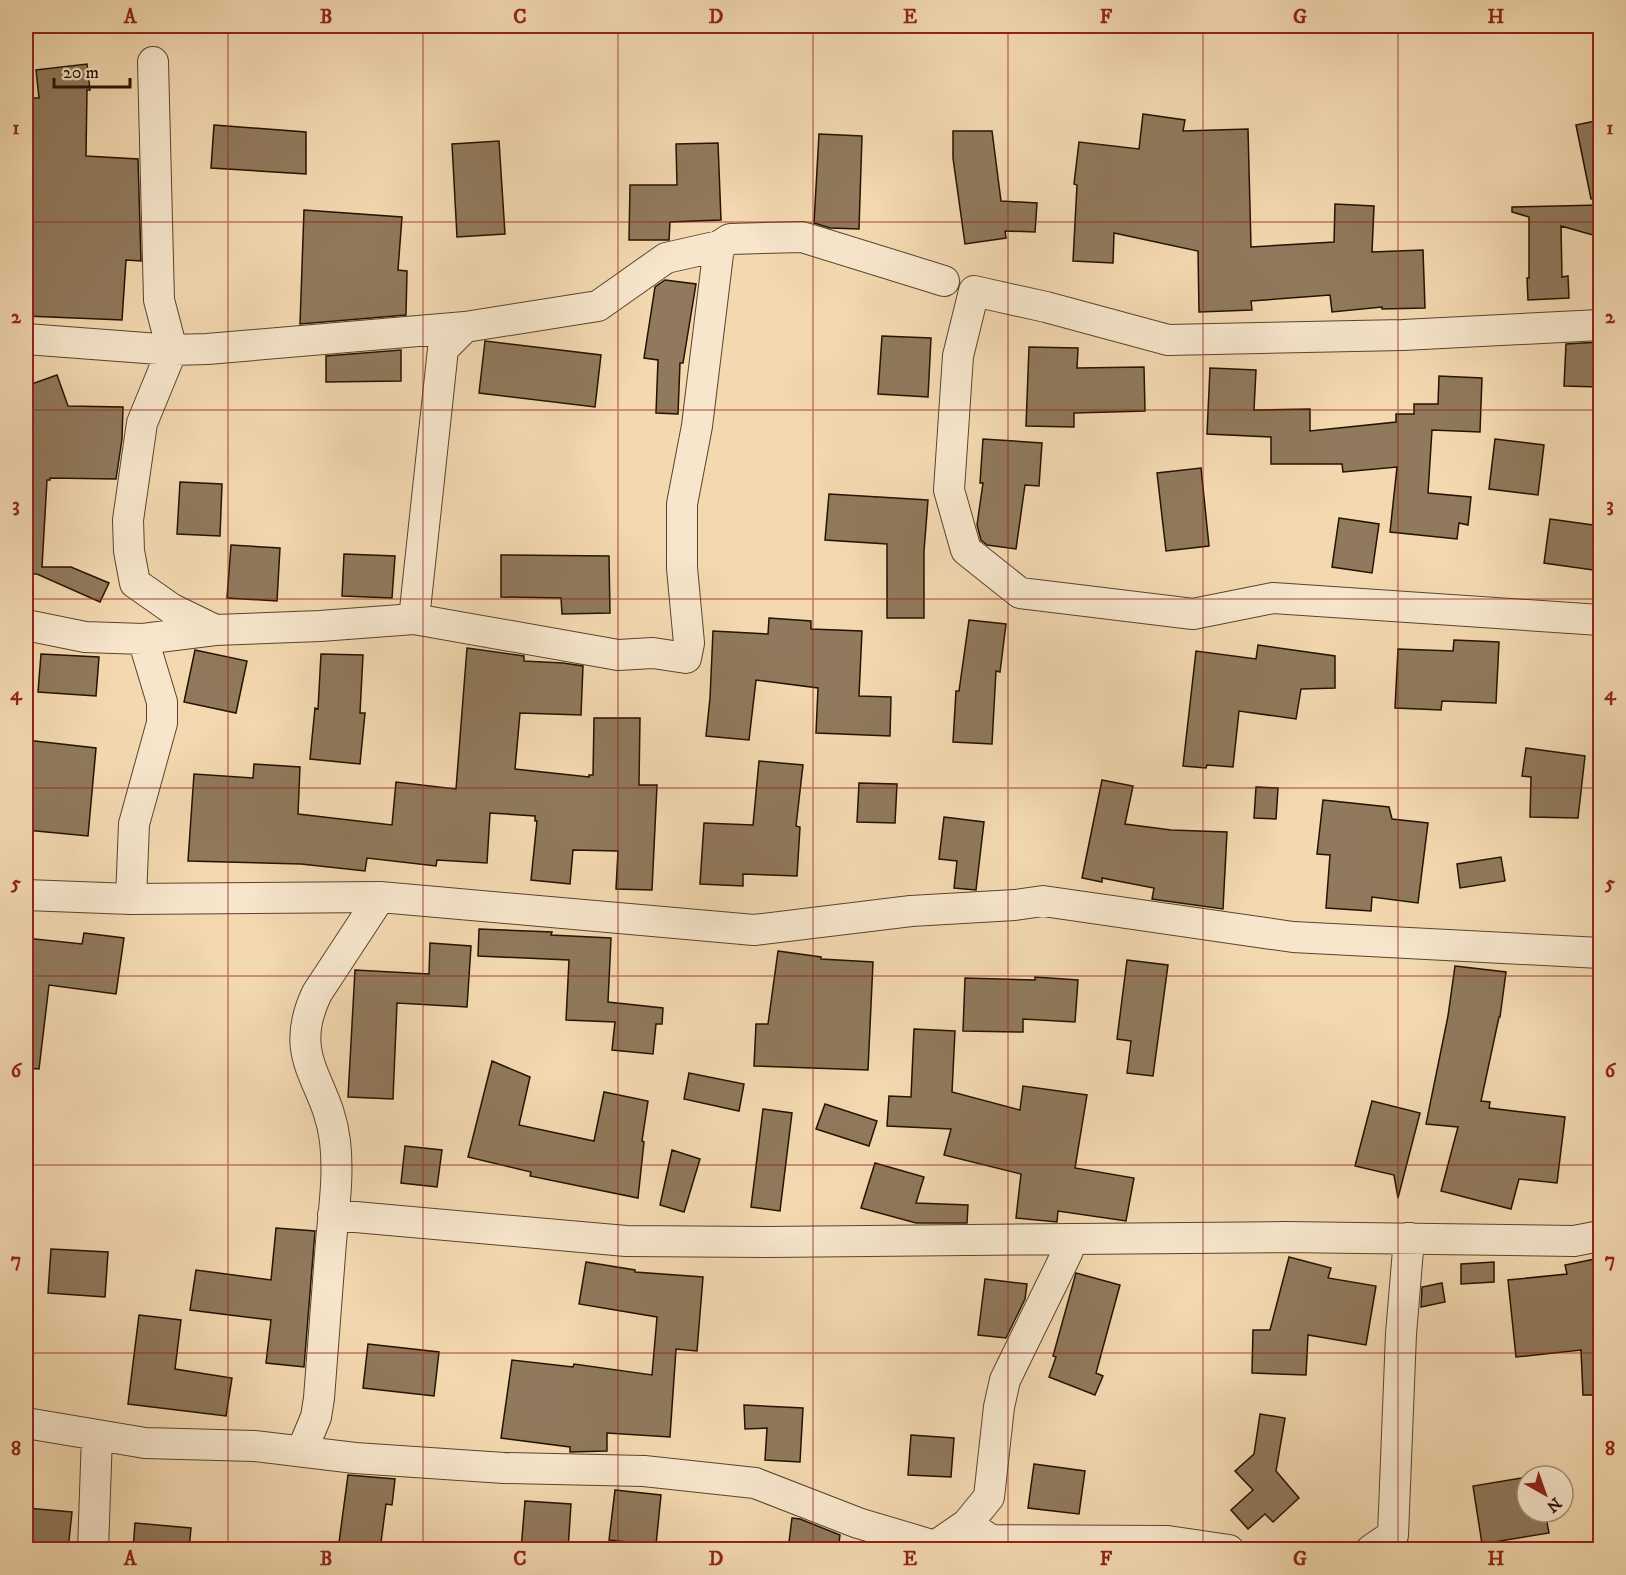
<svg xmlns="http://www.w3.org/2000/svg" width="1626" height="1575" font-family="'IM FELL DW Pica',serif">
  <style>
    .building { fill: #90795c; stroke: #241300; stroke-width: 1.5 }
    .lines { fill: none; stroke-linecap: round; stroke-linejoin: round }
    .street-casing { stroke: #58442c; stroke-width: 32 }
    .street { stroke: #f7e6cc; stroke-width: 30 }
    .grid { fill: none; stroke: #8f2418; stroke-width: 1.5; stroke-opacity: 0.55 }
    .neatline { fill: none; stroke: #8f2418; stroke-width: 2 }
    .grid-label { font-size: 20px; text-anchor: middle; font-weight: bold; fill: #8f2418 }
  </style>
  <rect width="100%" height="100%" fill="#f3d8b0"/>
  <filter id="stains"><feTurbulence type="fractalNoise" baseFrequency=".00333" numOctaves="4"/><feColorMatrix values="0 0 0 0 .2 0 0 0 0 .09 0 0 0 0 .02 0 0 0 .5 -.17"/></filter>
  <radialGradient id="worn" r=".72"><stop offset=".6" stop-color="#630" stop-opacity="0"/><stop offset="1" stop-color="#630" stop-opacity=".3"/></radialGradient>
  <path class="building" d="M87 64 90 90H87L86 156 138 159 141 261 126 260 122 320 26 316V162H30L31 98H39L36 70Z
    M1143 114 1185 120 1183 131 1248 129 1251 247 1334 242 1335 204 1374 206 1372 252 1423 250 1425 308 1382 309V307L1332 312 1330 295 1251 301 1252 310 1199 312 1198 251 1114 233 1113 263 1073 261 1077 185 1074 184 1079 142 1139 149Z
    M1600 120V198L1591 199 1576 125Z
    M214 125 306 132V174L211 168Z
    M953 131H992L1001 201 1037 203 1035 232 1005 231 1006 238 965 244 953 158Z
    M819 134 862 136 859 229 830 228 814 223Z
    M499 141 505 234 457 237 452 144Z
    M718 143 721 220 670 222 669 240H629L630 185H677L676 144Z
    M1600 205V237L1561 226 1562 277 1568 276 1569 298 1528 300 1527 278H1529V217L1512 212V207Z
    M304 210 402 217 398 270 407 271 406 315 300 324Z
    M665 280 696 284 683 363H680L678 414 656 413 658 360 644 358 655 287Z
    M882 336 931 338 928 397 878 394Z
    M485 341 601 355 595 407 479 393Z
    M1600 342V387L1564 386 1566 344Z
    M1029 347 1078 348 1077 368 1144 367 1145 411 1074 413V427L1026 426Z
    M401 350V381L326 382V356Z
    M1210 368 1256 370 1254 410 1310 409V431L1396 422V414H1414V404H1438L1439 376 1482 378 1480 432 1432 430 1428 493 1471 497 1468 525 1459 523 1457 539 1390 532 1397 467 1343 472 1342 464H1271V437L1207 434Z
    M57 375 68 406 123 407 122 439 116 479 50 478V480H47L42 567H71L109 583 100 602 37 574H26V386Z
    M983 439 1042 443 1039 486 1025 485 1016 549 987 545 981 540 977 525 983 483H980Z
    M1495 439 1544 445 1538 495 1489 489Z
    M1201 468 1209 546 1166 551 1157 473Z
    M180 482 222 484 220 536 177 534Z
    M829 494 928 500 924 551V618H887V544L825 540Z
    M1339 518 1379 524 1372 573 1332 567Z
    M1550 519 1600 526V571L1544 563Z
    M231 545 280 548 277 601 227 598Z
    M344 554 395 556 392 598 342 596Z
    M501 555 609 556 610 613 562 614 561 598 501 597Z
    M769 618 811 621V629L862 631 859 696 891 697 890 736 816 733 818 688 756 680 749 740 706 736 710 698 713 631 768 634Z
    M969 620 1006 624 1000 672 996 671 992 744 953 742 956 691H959Z
    M1454 640 1499 642 1496 703 1442 701 1441 710 1395 708 1398 649 1453 651Z
    M1258 645 1335 656V688L1301 689 1296 719 1239 711 1233 767 1207 765 1206 768 1183 766 1196 651 1256 659Z
    M467 648 524 656V661L563 663 583 666 581 715 520 713 515 769 589 777V775H593L594 718H640L639 785H657L652 890 616 889 618 851 573 850 570 884 531 880 537 821H535V816L490 813 487 863 437 860 436 866 367 858 365 871 301 864 188 861 194 774 253 778 254 764 300 767 298 814 392 825 396 782 456 789Z
    M195 650 247 661 236 713 184 702Z
    M41 654 99 657 96 696 38 692Z
    M321 654 363 655 360 713H365L360 764 310 759 315 708 318 709Z
    M26 740 96 748 88 836 26 830Z
    M1526 748 1585 756 1578 818 1530 817 1531 777 1522 776Z
    M759 761 803 765 796 826 800 827 797 876 743 874V886L700 884 704 823 753 825Z
    M1102 780 1133 786 1125 824 1171 830 1227 832 1223 909 1152 899 1154 888 1102 878V882L1082 878Z
    M859 783 897 784 895 823 857 822Z
    M1256 787 1278 788 1276 819 1254 818Z
    M1323 800 1389 807 1392 819 1428 823 1418 903 1372 897 1371 911 1326 908 1330 855 1317 854Z
    M944 817 984 822 976 890 954 888 957 861 939 859Z
    M1501 857 1505 881 1460 888 1457 864Z
    M479 929 552 932 551 935 611 938 608 1002 663 1008 662 1024H656L653 1054 612 1050 615 1022 566 1020 569 960 478 956Z
    M84 933 124 938 116 994 49 985 39 1069 26 1068V938L82 944Z
    M430 943 471 946 467 1007 397 1003 393 1099 348 1097 355 970 429 974Z
    M778 951 821 957V959L873 962 868 1070 754 1066 756 1024H768Z
    M1127 960 1168 965 1153 1076 1127 1073 1131 1041 1117 1039Z
    M1455 966 1506 972 1500 1017H1499L1481 1101 1490 1102 1489 1108 1565 1117 1557 1183 1519 1179 1511 1209 1441 1191 1458 1127 1426 1124 1448 1016Z
    M1035 977 1078 980 1075 1022 1023 1019V1032L963 1031 965 978 1035 980Z
    M914 1029 955 1031 952 1092 1020 1110 1023 1086 1087 1095 1075 1168 1134 1178 1126 1221 1058 1211 1057 1222 1016 1218 1021 1174 944 1155 951 1129 887 1126 889 1096 911 1097Z
    M492 1061 530 1077 519 1125 594 1141 604 1092 648 1101 642 1141 644 1142 638 1198 530 1176 531 1172 468 1157Z
    M689 1073 744 1084 739 1111 684 1099Z
    M1372 1101 1420 1113 1398 1198 1394 1175 1355 1166Z
    M825 1104 877 1121 869 1146 816 1129Z
    M763 1109 792 1113 780 1211 751 1207Z
    M405 1146 442 1150 437 1187 401 1183Z
    M672 1150 700 1159 684 1212 660 1205Z
    M875 1163 924 1177 916 1203 968 1205 967 1223H916L861 1208Z
    M276 1228 315 1231 304 1367 266 1363 271 1320 190 1310 196 1270 271 1280Z
    M51 1249 108 1252 105 1297 48 1293Z
    M1289 1257 1331 1268 1328 1278 1376 1286 1366 1345 1308 1335 1306 1375 1252 1373 1253 1330H1270Z
    M1600 1258V1395H1583L1581 1350 1516 1357 1508 1280 1567 1274 1565 1265Z
    M586 1262 635 1270V1272L703 1277 697 1351 676 1349 670 1437 607 1433V1451L570 1452V1447L501 1438 512 1360 573 1367 574 1364 652 1375 657 1317 579 1304Z
    M1494 1262V1282L1461 1284V1264Z
    M1076 1273 1120 1285 1096 1373 1103 1376 1095 1395 1049 1377 1056 1357 1053 1356Z
    M985 1279 1027 1284 1025 1299 1006 1338 978 1335Z
    M1442 1283 1445 1302 1421 1307 1422 1287Z
    M139 1315 181 1320 175 1369 232 1378 226 1416 128 1404Z
    M368 1344 439 1352 434 1396 363 1388Z
    M744 1405 803 1408 800 1462 765 1460 767 1428 745 1429Z
    M1260 1414 1285 1418 1276 1471 1299 1498 1273 1522 1265 1514 1248 1529 1231 1510 1253 1490 1235 1471 1254 1454Z
    M911 1435 954 1438 951 1477 908 1475Z
    M1034 1464 1085 1471 1079 1514 1028 1508Z
    M348 1475 395 1479 392 1505 386 1504 380 1550H338Z
    M1527 1477V1512H1545L1549 1533 1482 1544 1473 1486Z
    M615 1490 661 1495 656 1545 609 1540Z
    M525 1501 571 1504 568 1550H521Z
    M26 1508 72 1512 68 1550H26Z
    M792 1518 800 1519 840 1535 838 1550H788Z
    M135 1523 191 1528 189 1550H133Z"/>
  <g class="lines">
    <defs>
      <path id="street" d="M153 62 159 300 172 350 142 423 128 520 129 551 135 583 172 609 215 630
        M1600 325 1403 335 1168 340 1046 307 974 291 958 356 949 490 966 550 1020 593 1193 614 1273 598 1600 620
        M465 327 598 306 666 258 719 246 730 239 802 237 944 281
        M26 339 172 350 207 349 465 327 443 349 414 619
        M26 625 85 637 143 639 215 630 320 626 414 619 618 655 653 653 686 658 689 643 682 568V504L697 426 719 246
        M26 895 131 899 380 897 754 930 911 911 1015 905 1043 901 1293 937 1600 953
        M131 899 134 824 162 723V702L143 639
        M333 1215 626 1241 768 1242 1285 1237 1574 1241 1600 1236
        M26 1423 145 1443 254 1446 355 1458 504 1468 644 1471 755 1483 858 1523 935 1546 967 1524 989 1497 999 1407 1005 1380 1067 1253 1072 1239
        M304 1452 306 1441 316 1417 319 1398C323 1346 327 1294 331 1242 334 1208 339 1175 335 1141 328 1080 285 1060 317 993L380 897
        M967 1524 991 1540 1168 1541 1229 1550
        M93 1550 97 1435
        M1371 1550 1393 1535 1401 1334 1409 1238"/>
    </defs>
    <use href="#street" class="street-casing"/>
    <use href="#street" class="street"/>
  </g>
  <path class="grid" d="M228 26V1550M423 26V1550M618 26V1550M813 26V1550M1008 26V1550M1203 26V1550M1398 26V1550M26 222H1600M26 410H1600M26 599H1600M26 788H1600M26 976H1600M26 1165H1600M26 1353H1600"/>
  <rect width="1626" height="1575" fill="none" stroke="#f3d8b0" stroke-width="66"/>
  <g transform="translate(1545 1494) rotate(140)"><circle r="28" fill="#f7e6cc" stroke="#a3927a" stroke-width="1.5"/>
  <path d="M0-4.5L10 22L0 15L-10 22Z" fill="#8f2418"/>
  <text y="-9" font-size="16" font-weight="bold" text-anchor="middle" fill="#241300">N</text>
  </g>
  <path d="M54 78v9h76v-9" fill="none" stroke="#241300" stroke-width="3"/>
  <text x="63" y="78" font-size="18" fill="#241300" stroke="#f7e6cc" stroke-width="4.5" paint-order="stroke">20 m</text>
  <rect x="33" y="33" width="1560" height="1509" class="neatline"/>
  <g class="grid-label">
    <text x="130" y="23">A</text>
    <text x="326" y="23">B</text>
    <text x="520" y="23">C</text>
    <text x="716" y="23">D</text>
    <text x="910" y="23">E</text>
    <text x="1106" y="23">F</text>
    <text x="1300" y="23">G</text>
    <text x="1496" y="23">H</text>
    <text x="16" y="134">1</text>
    <text x="1610" y="134">1</text>
    <text x="16" y="323">2</text>
    <text x="1610" y="323">2</text>
    <text x="16" y="511">3</text>
    <text x="1610" y="511">3</text>
    <text x="16" y="700">4</text>
    <text x="1610" y="700">4</text>
    <text x="16" y="889">5</text>
    <text x="1610" y="889">5</text>
    <text x="16" y="1077">6</text>
    <text x="1610" y="1077">6</text>
    <text x="16" y="1266">7</text>
    <text x="1610" y="1266">7</text>
    <text x="16" y="1455">8</text>
    <text x="1610" y="1455">8</text>
    <text x="130" y="1565">A</text>
    <text x="326" y="1565">B</text>
    <text x="520" y="1565">C</text>
    <text x="716" y="1565">D</text>
    <text x="910" y="1565">E</text>
    <text x="1106" y="1565">F</text>
    <text x="1300" y="1565">G</text>
    <text x="1496" y="1565">H</text>
  </g>
  <rect width="100%" height="100%" filter="url(#stains)"/>
  <rect width="100%" height="100%" fill="url(#worn)"/>
</svg>
